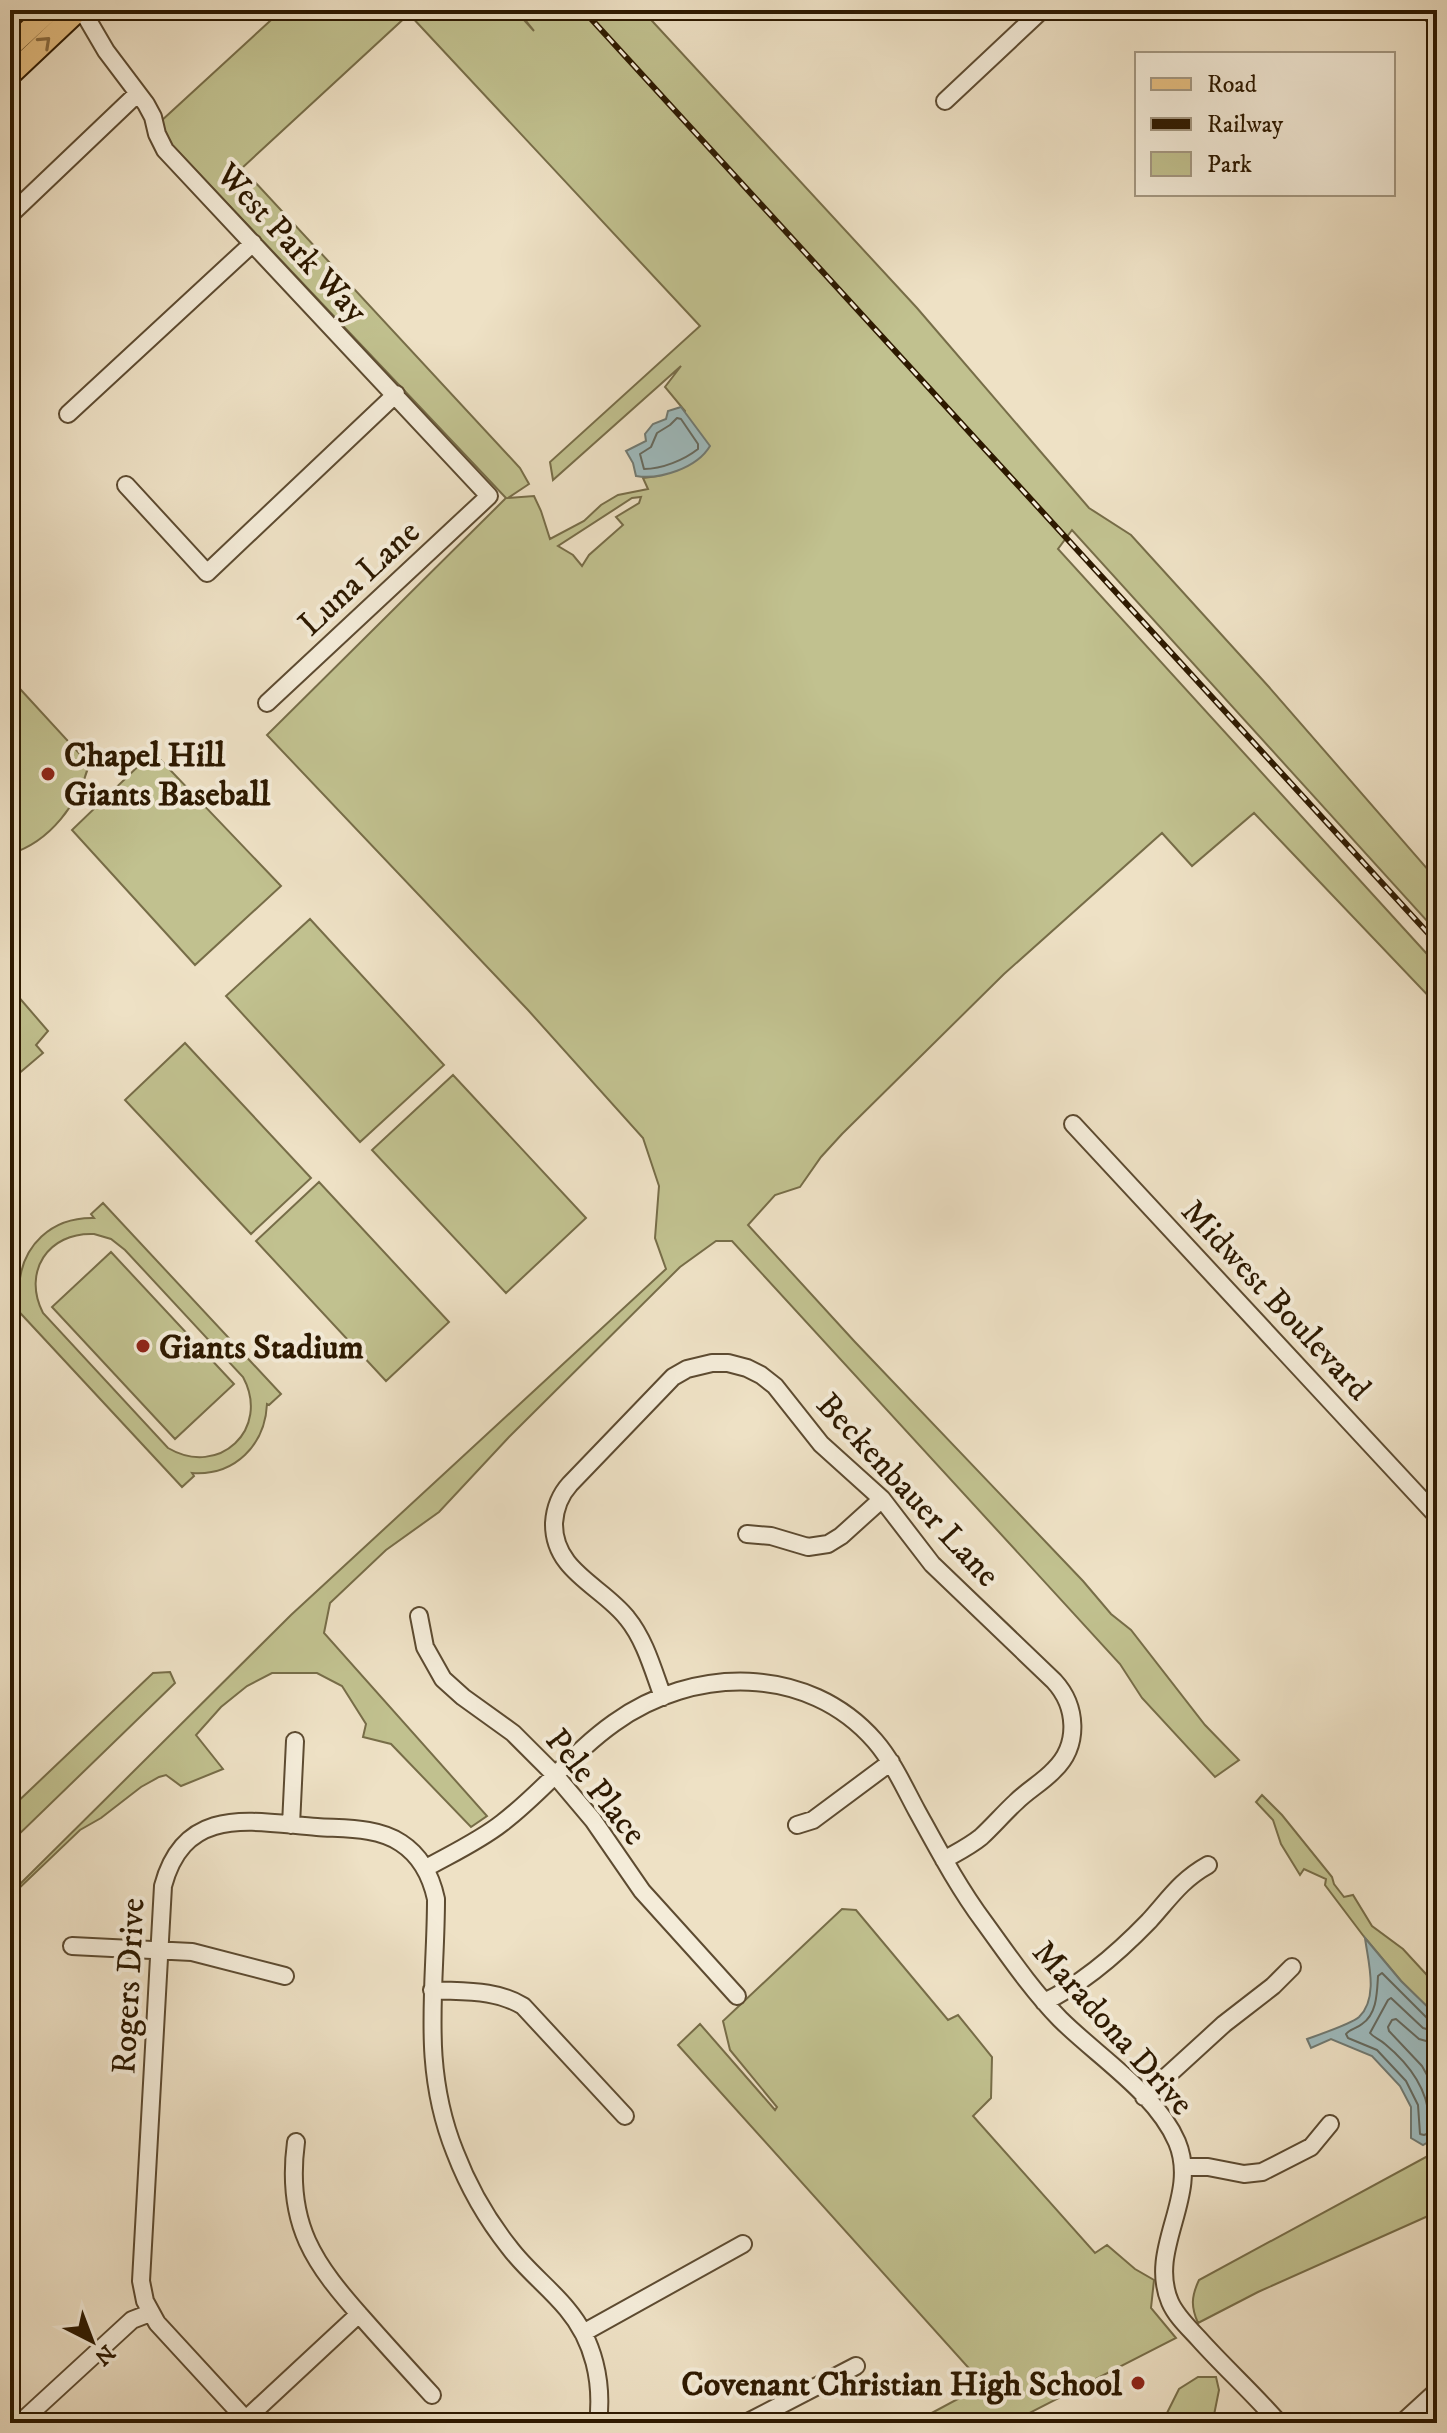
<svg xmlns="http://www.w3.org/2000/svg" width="1447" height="2433" font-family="'IM FELL DW Pica',serif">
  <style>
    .green { fill: #c1c18f; stroke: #776d48; stroke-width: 2; fill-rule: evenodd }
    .water { fill: #9ebbbe; stroke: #717a72; stroke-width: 2 }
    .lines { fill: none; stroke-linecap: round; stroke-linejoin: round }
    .shore { stroke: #666a5f; stroke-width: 2 }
    .minor-casing { stroke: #5d4b31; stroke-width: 20 }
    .major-casing { stroke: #2d1900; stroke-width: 24 }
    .minor { stroke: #f4ecd9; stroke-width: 16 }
    .major { stroke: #e7c082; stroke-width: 20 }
    .rail-casing { stroke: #2d1900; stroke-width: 6 }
    .rail { stroke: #f4ecd9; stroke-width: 3; stroke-dasharray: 9; stroke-linecap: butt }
    .oneway { stroke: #8a6c41 }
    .poi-dot { fill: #8f2418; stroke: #f4ecd9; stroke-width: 3 }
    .labels { text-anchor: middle; stroke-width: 8; stroke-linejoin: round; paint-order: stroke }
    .street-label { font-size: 34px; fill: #2d1900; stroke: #f4ecd9 }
    .poi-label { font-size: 34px; font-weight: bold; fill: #2d1900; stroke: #f4ecd9; text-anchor: start }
  </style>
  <rect width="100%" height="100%" fill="#eee1c5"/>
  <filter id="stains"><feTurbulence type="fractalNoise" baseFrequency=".0025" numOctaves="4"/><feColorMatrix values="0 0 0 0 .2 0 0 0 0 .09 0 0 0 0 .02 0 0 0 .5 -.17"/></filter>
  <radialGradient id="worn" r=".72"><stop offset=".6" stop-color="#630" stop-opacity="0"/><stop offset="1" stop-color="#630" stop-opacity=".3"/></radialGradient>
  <path class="green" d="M282 10H515L534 31 517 10H642L917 308 1089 508 1131 535 1269 687 1437 880V932L1072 530 1058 549 1437 965V1005L1254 813 1192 866 1162 833 1004 974 842 1134 821 1157 800 1187 775 1195 748 1225 855 1342 1083 1581 1111 1614 1131 1630 1205 1725 1239 1760 1215 1777 1142 1698 1120 1664 732 1241H716L680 1267 509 1437 439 1512 386 1550 330 1603 324 1633 487 1816 471 1827 391 1744 363 1737 366 1724 342 1686 317 1673H272L247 1686 221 1707 196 1735 223 1769 181 1786 166 1775 159 1777 141 1787 101 1818 80 1830 10 1897V1894L291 1615 666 1269 655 1238 659 1186 643 1138 528 1010 267 735 506 498 172 145 160 122ZM409 14 700 326 550 462 553 480 681 366 665 387 685 411 669 472 658 476 643 478 648 489 618 495 601 505 584 521 550 539 541 511 534 496 508 498 529 484 520 468 242 168ZM641 497 639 503 616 517 623 525 589 555 582 566 573 555 558 546 632 498Z
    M10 678 89 764C79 803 50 842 10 854Z
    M153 752 281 886 195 965 72 830Z
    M310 919 444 1065 360 1142 226 996Z
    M10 987 48 1031 36 1045 43 1053 10 1081Z
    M185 1043 311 1178 251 1234 125 1100Z
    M453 1075 586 1218 506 1293 372 1150Z
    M319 1182 449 1322 386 1381 256 1241Z
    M103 1203 281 1394 269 1405 267 1404C265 1445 235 1476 192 1473L194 1476 182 1487 10 1302V1290L15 1285 19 1288C21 1245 52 1217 94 1218L91 1214ZM94 1234 111 1239 125 1250 243 1377C271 1429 219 1478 168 1448L43 1313C22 1272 48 1232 94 1234Z
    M111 1252 234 1384 175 1439 52 1307Z
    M170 1672 175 1683 10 1843V1809L153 1673Z
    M1262 1795 1282 1815 1332 1877 1334 1884 1344 1897 1353 1895 1372 1926 1403 1949 1437 1986V2017L1401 1981 1365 1938 1325 1885 1326 1879 1304 1869 1300 1875 1281 1844 1273 1820 1256 1802Z
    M842 1909 856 1910 948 2020 958 2015 992 2057 991 2098 973 2116 1095 2253 1107 2245 1135 2269 1154 2280 1151 2308 1176 2338 1010 2423H913L984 2385 678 2045 700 2024 775 2110 777 2107 730 2050 723 2021Z
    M1437 2151V2212L1258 2292 1198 2323C1191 2307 1191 2297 1199 2280Z
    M1198 2377H1216L1219 2390 1214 2415 1231 2423H1162L1179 2389Z"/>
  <path class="water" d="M681 407 710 446C697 468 660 480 636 476L633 463 626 451 646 441 645 434 653 424 666 419 668 411Z
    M1365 1938 1401 1981 1437 2016V2137L1423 2145 1411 2138V2107L1400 2086 1372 2056 1331 2039 1311 2048 1307 2039C1318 2035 1351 2024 1359 2017 1379 1998 1368 1961 1365 1938Z"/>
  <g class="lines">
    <path class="shore" d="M677 418 681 419 698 444V449C684 460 662 469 644 469L640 454 651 447 657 433 670 425Z
      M1437 2021 1428 2019 1382 1973 1378 1976C1377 1993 1377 2014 1362 2024 1356 2029 1350 2029 1346 2034L1348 2038 1377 2050 1406 2081 1418 2105 1420 2134 1424 2135 1437 2130
      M1437 2032 1423 2028 1391 1998 1388 2000 1370 2033C1374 2038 1380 2039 1385 2044 1408 2063 1427 2088 1429 2118L1437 2120
      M1437 2044 1419 2039 1396 2019 1392 2020 1388 2027 1389 2031 1422 2066 1437 2093"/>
    <defs>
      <path id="minor" d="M82 10 106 51 146 104 153 117 157 134 165 150 489 496 267 703
        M945 101 1042 10
        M10 215 137 94
        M68 414 253 243
        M126 485 207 573 396 394
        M1073 1124 1437 1516
        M747 1534 771 1536 808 1547 828 1544 841 1536 882 1499
        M419 1616 425 1647 443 1679 463 1697 513 1733 555 1775 593 1820 642 1891 737 1996
        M663 1697C653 1670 645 1640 627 1618 602 1586 553 1571 554 1523 555 1508 560 1495 570 1484L673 1377 687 1369 712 1363H728L747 1368 761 1375 775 1386 821 1444 882 1499 932 1564 1054 1681C1077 1706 1080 1745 1054 1770 1043 1782 1028 1790 1016 1802 1004 1813 993 1826 981 1837 970 1846 956 1853 944 1860
        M291 1825 295 1741
        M797 1825 813 1820 891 1762
        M426 1868C451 1854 479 1841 502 1823 542 1793 573 1752 614 1723 693 1666 808 1664 875 1741 893 1762 904 1787 917 1811 938 1849 958 1887 984 1922 1008 1955 1031 1989 1060 2019 1097 2056 1156 2093 1177 2142 1200 2197 1147 2248 1170 2302 1176 2316 1188 2327 1199 2339 1225 2368 1254 2394 1279 2423
        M72 1946 192 1952 285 1976
        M432 1990C463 1992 495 1989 523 2006L625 2116
        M1044 2002C1083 1984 1119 1952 1149 1921 1169 1899 1181 1880 1208 1865
        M1144 2097 1224 2024 1273 1986 1292 1967
        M296 2142C285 2225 314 2264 366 2322 388 2347 410 2371 432 2395
        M1183 2167H1208L1244 2174 1262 2172 1311 2147 1330 2124
        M583 2333 743 2244
        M246 2419 359 2314
        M20 2423 132 2320 150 2313
        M249 2423 157 2323 145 2301 141 2281 163 1886C185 1804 252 1822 317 1827 344 1829 377 1827 401 1843 421 1856 431 1876 436 1899 436 1988 420 2065 455 2152 468 2186 486 2218 509 2247 526 2270 549 2287 567 2309 594 2341 603 2382 598 2423
        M746 2423 856 2366
        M1402 2423 1437 2391"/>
      <path id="major" d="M1431 10 1437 16
        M10 47 50 10
        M10 75 79 10
        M10 2419 14 2423"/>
    </defs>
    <use href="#minor" class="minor-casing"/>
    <use href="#major" class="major-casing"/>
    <use href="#minor" class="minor"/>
    <use href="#major" class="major"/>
    <defs>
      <path id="rail" d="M583 10 1437 943"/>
    </defs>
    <use href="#rail" class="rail-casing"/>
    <use href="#rail" class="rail"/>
  </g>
  <defs><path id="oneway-chevron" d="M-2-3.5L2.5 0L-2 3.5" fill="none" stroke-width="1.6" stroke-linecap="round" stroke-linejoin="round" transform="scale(2)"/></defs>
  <use class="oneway" href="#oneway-chevron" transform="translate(45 42) rotate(-43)"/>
  <g class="poi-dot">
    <circle cx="48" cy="774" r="8"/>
    <circle cx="143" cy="1346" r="8"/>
    <circle cx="1138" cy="2383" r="8"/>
  </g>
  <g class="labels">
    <g class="street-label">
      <text transform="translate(293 242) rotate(47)" y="12">West Park Way</text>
      <text transform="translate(358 577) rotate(-43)" y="12">Luna Lane</text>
      <text transform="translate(1277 1299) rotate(47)" y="12">Midwest Boulevard</text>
      <text transform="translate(909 1489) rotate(47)" y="12">Beckenbauer Lane</text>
      <text transform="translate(597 1786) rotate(51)" y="12">Pele Place</text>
      <text transform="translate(127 1986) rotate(-87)" y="12">Rogers Drive</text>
      <text transform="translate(1114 2027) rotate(48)" y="12">Maradona Drive</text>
    </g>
    <g class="poi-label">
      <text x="64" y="766">Chapel Hill<tspan x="64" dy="39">Giants Baseball</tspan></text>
      <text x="159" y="1358">Giants Stadium</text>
      <text x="1122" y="2395" text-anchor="end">Covenant Christian High School</text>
    </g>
  </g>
  <rect width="1447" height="2433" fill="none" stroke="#eee1c5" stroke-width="40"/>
  <rect x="12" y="12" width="1423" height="2409" fill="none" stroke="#2d1900" stroke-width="4"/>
  <rect x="20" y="20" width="1407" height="2393" fill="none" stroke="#2d1900" stroke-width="2"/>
  <rect x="1135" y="52" width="260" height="144" fill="#f4ecd9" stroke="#a49882" stroke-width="2"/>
  <rect x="1151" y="78" width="40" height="12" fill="#e7c082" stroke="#a49882" stroke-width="2"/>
  <text x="1207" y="92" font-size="24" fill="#2d1900">Road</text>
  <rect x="1151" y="118" width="40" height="12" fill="#2d1900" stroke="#a49882" stroke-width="2"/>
  <text x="1207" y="132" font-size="24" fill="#2d1900">Railway</text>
  <rect x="1151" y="152" width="40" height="24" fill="#c1c18f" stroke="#a49882" stroke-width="2"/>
  <text x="1207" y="172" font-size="24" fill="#2d1900">Park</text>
  <g transform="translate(92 2341) rotate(138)" stroke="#f4ecd9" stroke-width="6" paint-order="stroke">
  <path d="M0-6L14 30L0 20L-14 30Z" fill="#2d1900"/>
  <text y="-12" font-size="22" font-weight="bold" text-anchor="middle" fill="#2d1900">N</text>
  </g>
  <rect width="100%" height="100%" filter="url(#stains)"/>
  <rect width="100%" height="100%" fill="url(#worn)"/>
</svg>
